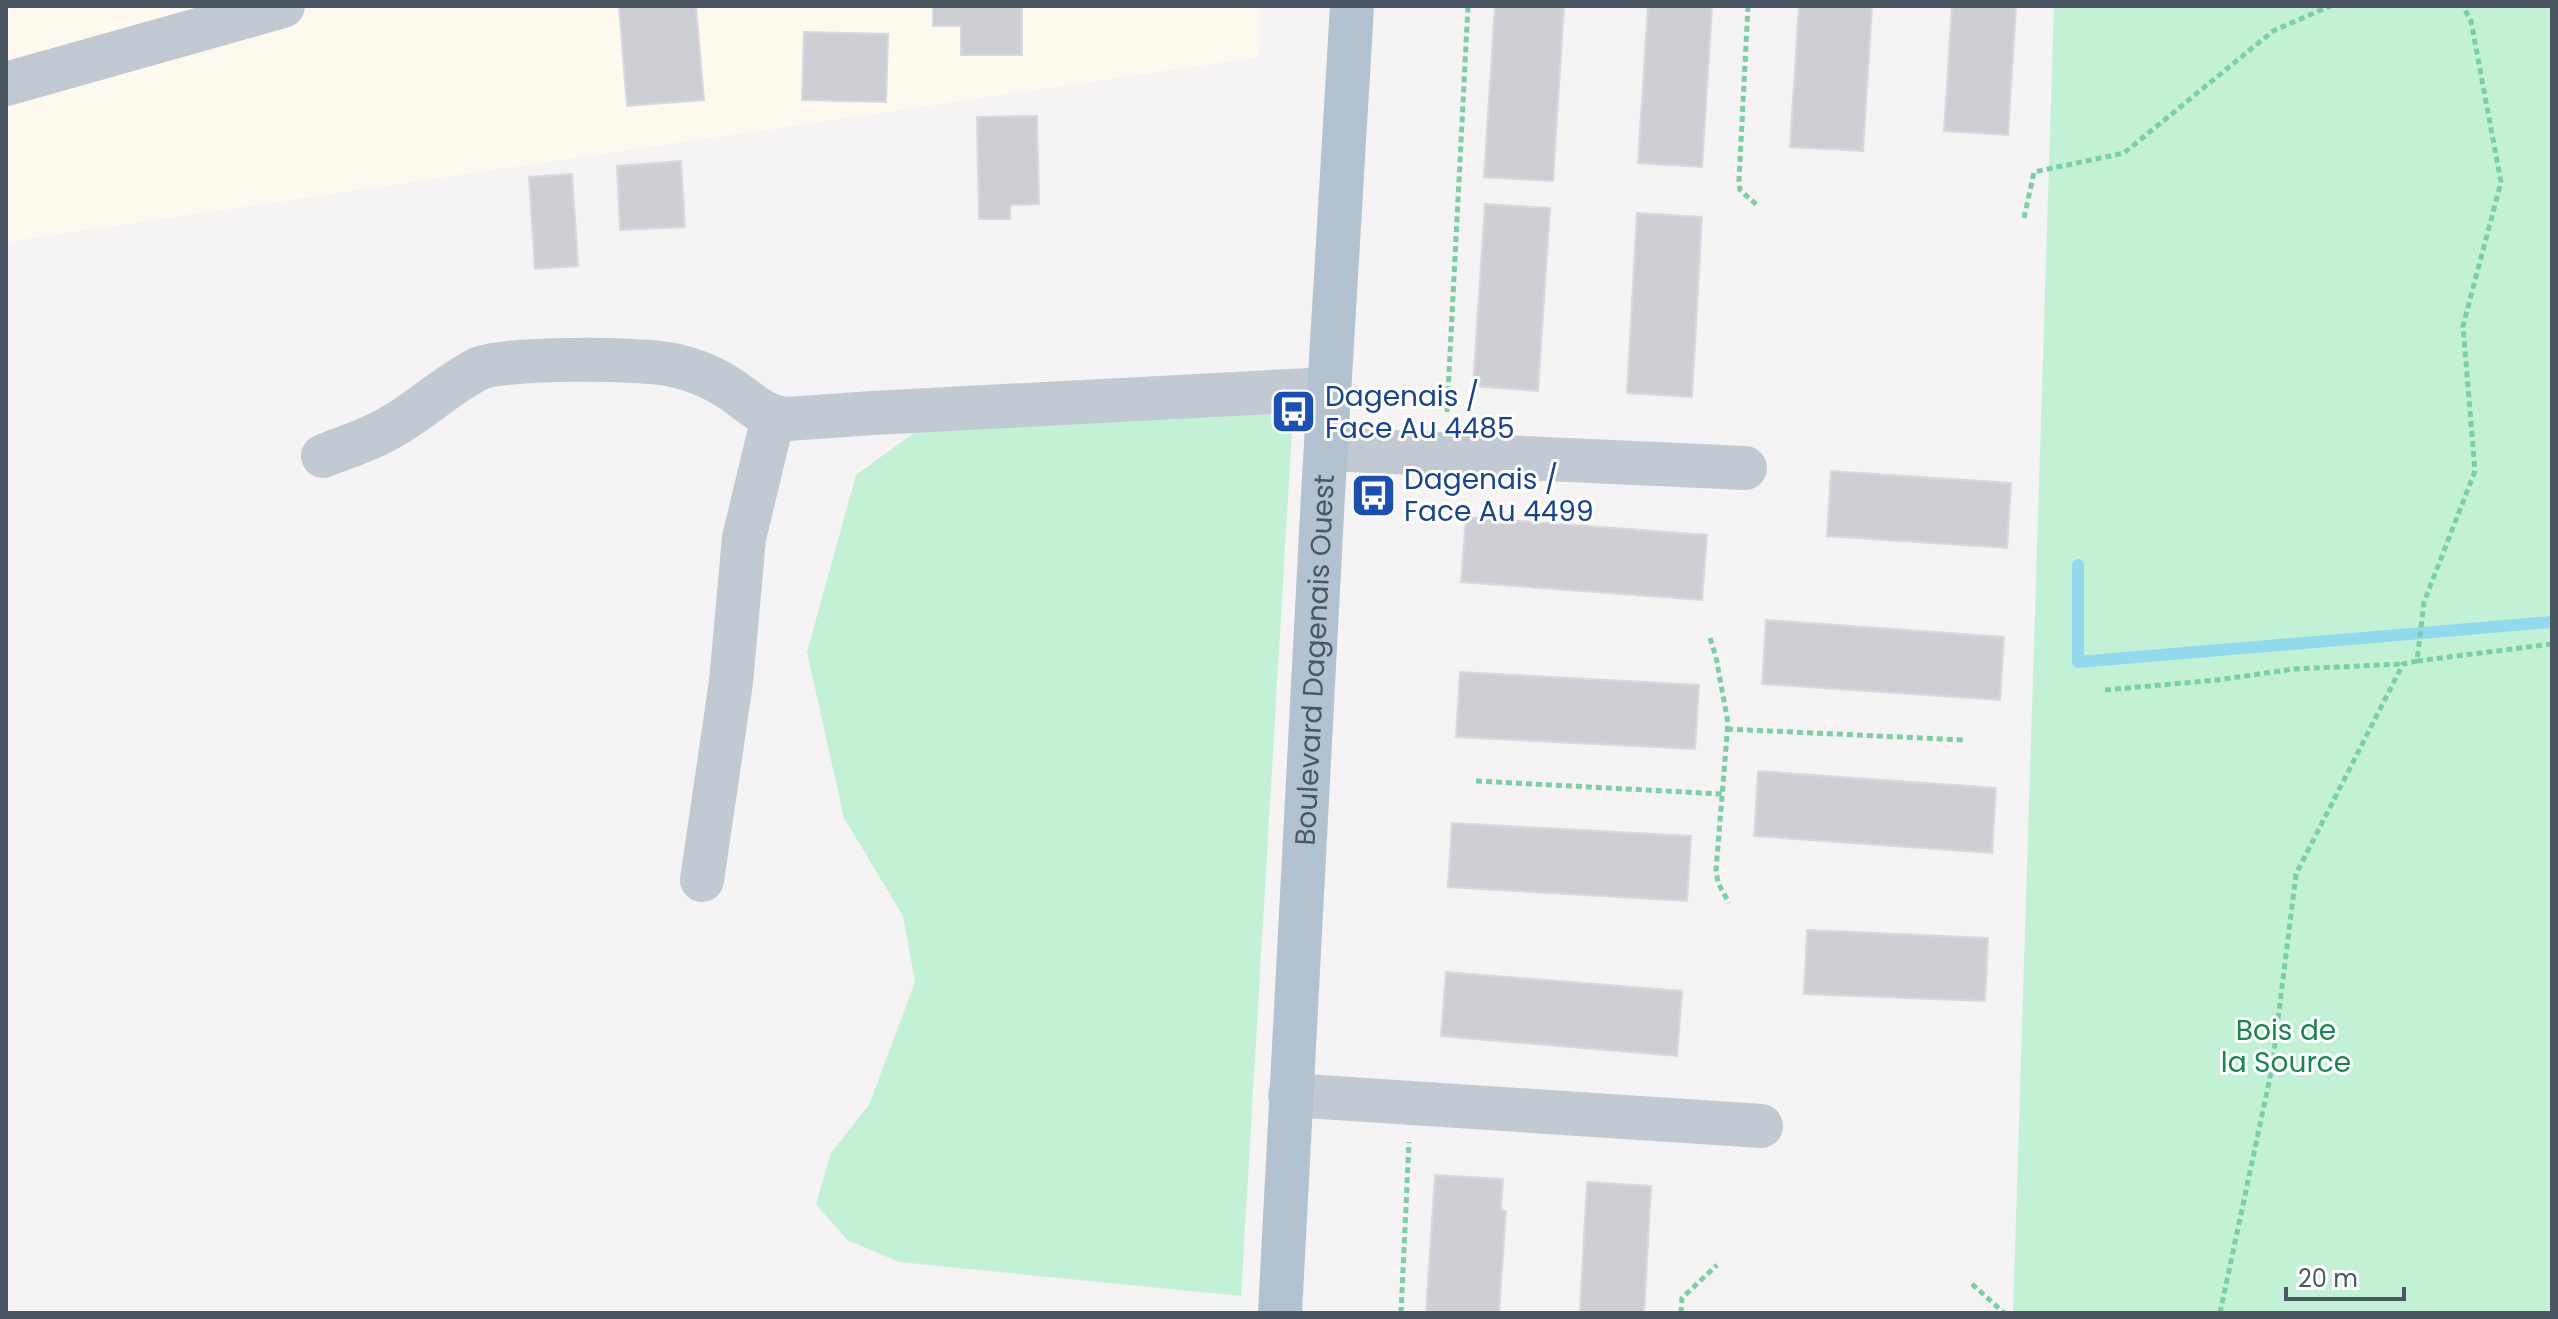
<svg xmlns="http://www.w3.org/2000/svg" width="2558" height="1319" font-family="Poppins,sans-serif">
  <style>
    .commercial { fill: #fdf9ef }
    .green { fill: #c3f1d5 }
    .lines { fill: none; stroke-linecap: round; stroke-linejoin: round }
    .stream { stroke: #90daee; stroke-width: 12 }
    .building { fill: #cdcfd5; stroke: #d7d9de; stroke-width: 2 }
    .path { stroke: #7ad0a6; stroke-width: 5; stroke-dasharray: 6 4; stroke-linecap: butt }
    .minor { stroke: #c1cad2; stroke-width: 44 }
    .major { stroke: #b3c2d1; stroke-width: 44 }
    .labels { text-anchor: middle; stroke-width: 6; stroke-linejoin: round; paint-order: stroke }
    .transit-label { font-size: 28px; fill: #164399; stroke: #fff; text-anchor: start }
    .street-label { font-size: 28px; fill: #4a5661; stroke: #fff }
    .park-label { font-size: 28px; fill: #17864f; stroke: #fff }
  </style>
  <rect width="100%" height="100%" fill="#f5f3f3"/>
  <path class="commercial" d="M6 6H1261L1259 57 6 242Z"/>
  <path class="green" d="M2054 6H2552V1313H2013Z
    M1293 412 1241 1296 899 1262 847 1240 816 1204 831 1153 869 1105 915 982 903 916 844 818 807 652 856 475 936 417Z"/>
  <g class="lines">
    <path class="stream" d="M2078 565V662L2552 622"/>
  </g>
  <path class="building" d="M619 6H696L704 100 627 106Z
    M933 6H1022V55H961V26H933Z
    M1495 6H1564L1553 181 1484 177Z
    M1648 6H1712L1702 167 1638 163Z
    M1799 6H1872L1863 151 1790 147Z
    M1952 6H2016L2008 135 1944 131Z
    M804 32 888 34 886 102 802 100Z
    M1037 116 1039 204 1010 205V219H979L977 117Z
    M681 161 685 227 620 230 617 166Z
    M572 174 578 266 535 269 529 177Z
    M1485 204 1550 208 1538 391 1473 386Z
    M1637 213 1702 217 1692 397 1627 393Z
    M1831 471 2011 483 2007 548 1827 536Z
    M1466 517 1707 535 1702 600 1461 582Z
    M1766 620 2004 637 2000 700 1762 684Z
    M1460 672 1699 685 1695 749 1456 737Z
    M1758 771 1996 788 1992 853 1754 836Z
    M1452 823 1691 836 1687 901 1448 887Z
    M1807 930 1988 938 1985 1001 1804 994Z
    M1446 972 1682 991 1677 1056 1441 1036Z
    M1435 1175 1503 1179 1501 1210 1506 1211 1499 1313H1426Z
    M1587 1182 1651 1186 1644 1313H1580Z"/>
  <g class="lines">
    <path class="path" d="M1748 6 1739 180 1740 190 1759 207
      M2024 218 2034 172 2124 153 2273 31 2330 6
      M1447 412 1468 6
      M1710 638 1716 657 1728 723 1716 870 1718 883 1729 903
      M2417 661 2552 644
      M2105 690 2217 680 2294 669 2402 664
      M1727 729 1965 740
      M1476 781 1722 794
      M1972 1284 2004 1313
      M1401 1313 1409 1142
      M1681 1313 1682 1298 1717 1265
      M2220 1313 2272 1068 2296 874 2403 664 2417 661 2424 602 2475 471 2463 326 2501 182 2471 21 2463 6"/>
    <path class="minor" d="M6 84 283 6
      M1326 449 1745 468
      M323 456C345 447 370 440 391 427 421 410 447 385 478 369 502 357 643 358 673 365 692 369 712 377 729 388 749 401 762 417 787 419L873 413 1329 389
      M702 880 731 682 744 538 773 418
      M1290 1095 1761 1126"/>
    <path class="major" id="s1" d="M1280 1313 1323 495 1352 6"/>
  </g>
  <defs>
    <symbol id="bus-square" viewBox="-11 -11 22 22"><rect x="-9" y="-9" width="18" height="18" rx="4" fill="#1a4fb4" stroke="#fff"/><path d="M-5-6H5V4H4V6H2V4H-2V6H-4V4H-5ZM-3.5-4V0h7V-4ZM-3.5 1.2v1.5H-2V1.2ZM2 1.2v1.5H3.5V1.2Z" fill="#fff"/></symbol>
  </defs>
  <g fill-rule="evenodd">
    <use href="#bus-square" x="1268" y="386" width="51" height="51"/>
    <use href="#bus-square" x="1348" y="470" width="51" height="51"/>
  </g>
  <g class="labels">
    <g class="transit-label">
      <text x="1325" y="406">Dagenais /<tspan x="1325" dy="32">Face Au 4485</tspan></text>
      <text x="1404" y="489">Dagenais /<tspan x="1404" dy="32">Face Au 4499</tspan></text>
    </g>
    <g class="street-label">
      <text dy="10" stroke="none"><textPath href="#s1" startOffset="654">Boulevard Dagenais Ouest</textPath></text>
    </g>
    <g class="park-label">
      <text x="2286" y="1040">Bois de<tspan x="2286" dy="32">la Source</tspan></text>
    </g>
  </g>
  <rect width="2558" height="1319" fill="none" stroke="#4a5661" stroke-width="16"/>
  <path d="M2286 1287v12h118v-12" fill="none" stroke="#4a5661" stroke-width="4"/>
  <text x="2298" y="1287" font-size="24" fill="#4a5661" stroke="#ffffff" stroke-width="6" paint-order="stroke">20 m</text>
</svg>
